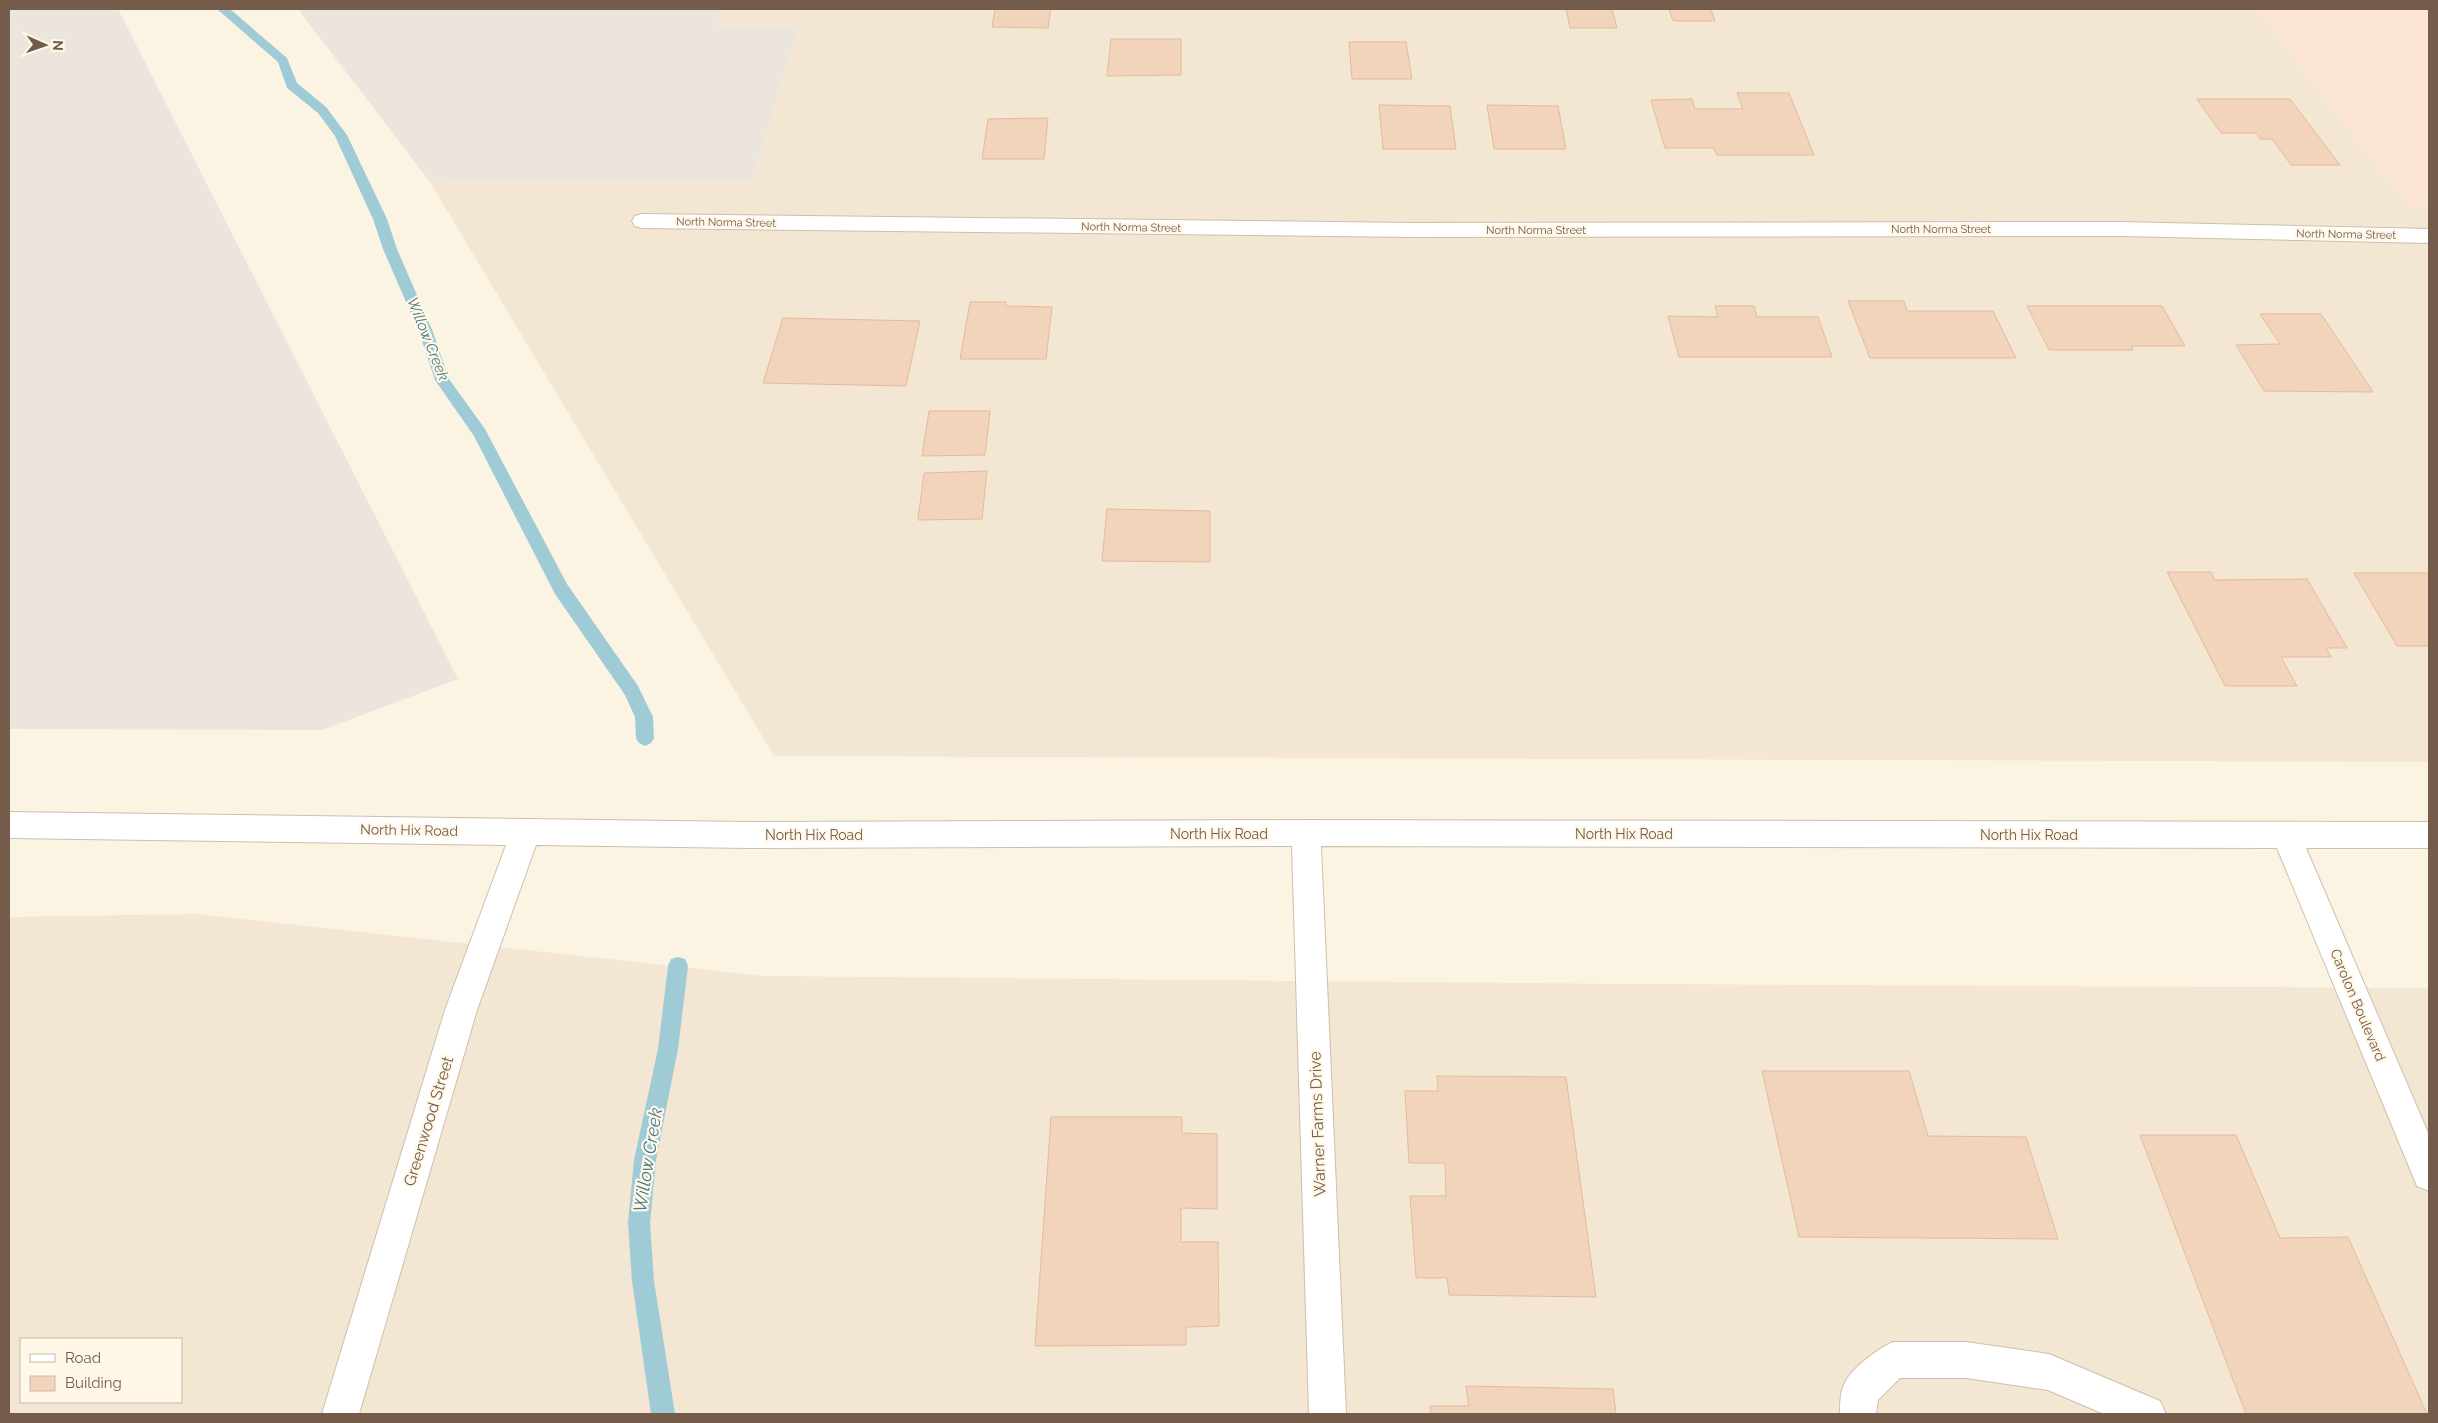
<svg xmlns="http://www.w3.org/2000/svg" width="2438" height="1423" font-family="Raleway,sans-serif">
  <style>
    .residential { fill: #f3e6d2; fill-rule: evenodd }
    .commercial { fill: #fce4d7 }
    .industrial { fill: #ebe5de }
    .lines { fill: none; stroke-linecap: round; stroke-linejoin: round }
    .stream { fill: #9fcbd7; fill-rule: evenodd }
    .building { fill: #f1d4bb; stroke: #e3bb9c }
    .minor-casing { stroke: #cfbead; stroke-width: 2 }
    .minor { fill: #fff; fill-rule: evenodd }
    .labels { text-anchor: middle; stroke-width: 4.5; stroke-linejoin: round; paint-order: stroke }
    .far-street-label { font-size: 11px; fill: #745b4a; stroke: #fff8e9 }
    .street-label { font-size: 14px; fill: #745b4a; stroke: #fff8e9 }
    .water-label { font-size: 15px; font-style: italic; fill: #447887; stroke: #fff8e9 }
    .near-street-label { font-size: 16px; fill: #745b4a; stroke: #fff8e9 }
    .near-water-label { font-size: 18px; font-style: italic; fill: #447887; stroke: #fff8e9 }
  </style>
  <rect width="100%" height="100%" fill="#fcf4e3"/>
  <path class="residential" d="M723 9H2257L2410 207H2429V762L774 756 430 182 752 180 799 26 716 28Z
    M196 914 763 976 1629 984 2429 988V1414H9V917ZM21 1339H181V1402H21Z"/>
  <path class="commercial" d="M2257 9H2429V207H2410Z"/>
  <path class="industrial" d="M9 9H118L458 679 322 730 9 729Z
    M298 9H723L716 28 799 26 752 180 430 182Z"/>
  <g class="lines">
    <path class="stream" d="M217 9H230L287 58 297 83 326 107 347 135 387 219 397 249 433 332 449 379 485 429 567 584 638 686 653 717 654 738 651 743 645 746 639 743 636 738 635 717 625 695 555 594 474 436 435 380 419 332 383 249 373 219 335 136 318 113 287 88 278 62Z
      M678 957 685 959 688 966 678 1049 656 1160 650 1223 654 1281 675 1414H651L632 1281 628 1223 634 1160 658 1049 668 966 671 959Z"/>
  </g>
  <path class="building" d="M995 9H1051L1048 28 992 27Z
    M1566 9H1612L1617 28H1570Z
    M1669 9H1711L1715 21H1673Z
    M1111 39H1181V75L1107 76Z
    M1349 42H1406L1412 79H1352Z
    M1737 93H1789L1814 155H1717L1714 148H1665L1651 100 1692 99 1695 109H1743Z
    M2197 99H2290L2340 165H2291L2272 139H2260L2257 133H2221Z
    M1379 105 1450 106 1456 149H1383Z
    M1487 105 1558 106 1566 149H1494Z
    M1048 118 1044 159H982L988 119Z
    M1848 301H1904L1907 311H1993L2016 358H1870Z
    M970 302H1006V306L1052 307 1046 359H960Z
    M1715 306H1754L1757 317H1818L1832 357H1679L1668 316 1718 317Z
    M2027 306H2162L2185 346H2132L2133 350H2049Z
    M2260 314H2321L2373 392 2264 391 2236 345 2280 344Z
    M783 318 920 321 906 386 763 383Z
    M929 411H990L985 455 922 456Z
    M987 471 982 519 918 520 924 473Z
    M1107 509 1210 511V562L1102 561Z
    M2167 572H2211L2215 580 2307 579 2347 648H2326L2331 657H2281L2297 686H2225Z
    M2354 573H2429V646H2397Z
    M1762 1071H1909L1928 1136 2026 1137 2058 1239 1799 1237Z
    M1437 1076 1566 1077 1596 1297 1449 1295 1447 1278H1416L1410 1196H1446L1445 1163H1409L1405 1091H1438Z
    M1051 1117H1182V1133L1217 1134V1209L1181 1208V1242H1218L1219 1326 1186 1327V1345L1035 1346Z
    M2140 1135H2236L2280 1238 2348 1237 2427 1414H2246Z
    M1466 1386 1613 1389 1616 1414H1431L1430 1406H1469Z"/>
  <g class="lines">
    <defs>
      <path id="minor" d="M642 214 1414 223 2120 222 2429 229V243L2120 236 1414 237 642 228 635 226 632 221 635 216Z
        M9 812 748 822 1306 820 2429 822V848H2306L2429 1135V1191L2417 1186 2277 848 1321 846 1346 1414H1309L1292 846 748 848 536 845 477 1010 359 1414H322L445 1010 506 845 9 838Z
        M1893 1342H1966L2049 1354 2160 1401 2166 1414H2104L2048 1390 1966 1378H1900L1878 1400 1876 1414H1840C1840 1403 1840 1389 1847 1379 1855 1366 1879 1348 1893 1342Z"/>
    </defs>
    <use href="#minor" class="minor-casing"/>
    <use href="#minor" class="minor"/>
  </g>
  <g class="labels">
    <g class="far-street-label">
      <text transform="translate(726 222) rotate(1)" y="4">North Norma Street</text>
      <text transform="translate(1131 227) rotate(1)" y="4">North Norma Street</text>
      <text x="1941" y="233">North Norma Street</text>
      <text x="1536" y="234">North Norma Street</text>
      <text transform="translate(2346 234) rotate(1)" y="4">North Norma Street</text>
    </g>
    <g class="street-label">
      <text transform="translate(409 830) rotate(1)" y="5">North Hix Road</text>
      <text x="1219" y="839">North Hix Road</text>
      <text x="1624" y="839">North Hix Road</text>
      <text x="814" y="840">North Hix Road</text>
      <text x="2029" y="840">North Hix Road</text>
      <text transform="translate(2358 1005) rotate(67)" y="5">Carolon Boulevard</text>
    </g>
    <g class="water-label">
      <text transform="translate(428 339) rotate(68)" y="5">Willow Creek</text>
    </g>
    <g class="near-street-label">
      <text transform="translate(428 1121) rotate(-73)" y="6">Greenwood Street</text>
      <text transform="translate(1317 1124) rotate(-92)" y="6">Warner Farms Drive</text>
    </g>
    <g class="near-water-label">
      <text transform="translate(648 1160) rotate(-81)" y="6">Willow Creek</text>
    </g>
  </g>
  <rect width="2438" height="1423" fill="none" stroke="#745b4a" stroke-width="20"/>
  <rect x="20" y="1338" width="162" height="65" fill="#fff8e9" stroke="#c7b9a9"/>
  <rect x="30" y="1354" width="25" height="8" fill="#ffffff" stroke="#c7b9a9"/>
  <text x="65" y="1363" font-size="15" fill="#745b4a">Road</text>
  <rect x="30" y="1376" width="25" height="15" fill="#f1d4bb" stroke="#c7b9a9"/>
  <text x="65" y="1388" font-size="15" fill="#745b4a">Building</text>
  <g transform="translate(45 45) rotate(92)" stroke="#fff8e9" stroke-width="4" paint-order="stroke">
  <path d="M0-4L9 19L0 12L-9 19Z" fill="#745b4a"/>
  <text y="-8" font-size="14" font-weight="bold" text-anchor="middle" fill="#745b4a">N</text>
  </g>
</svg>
